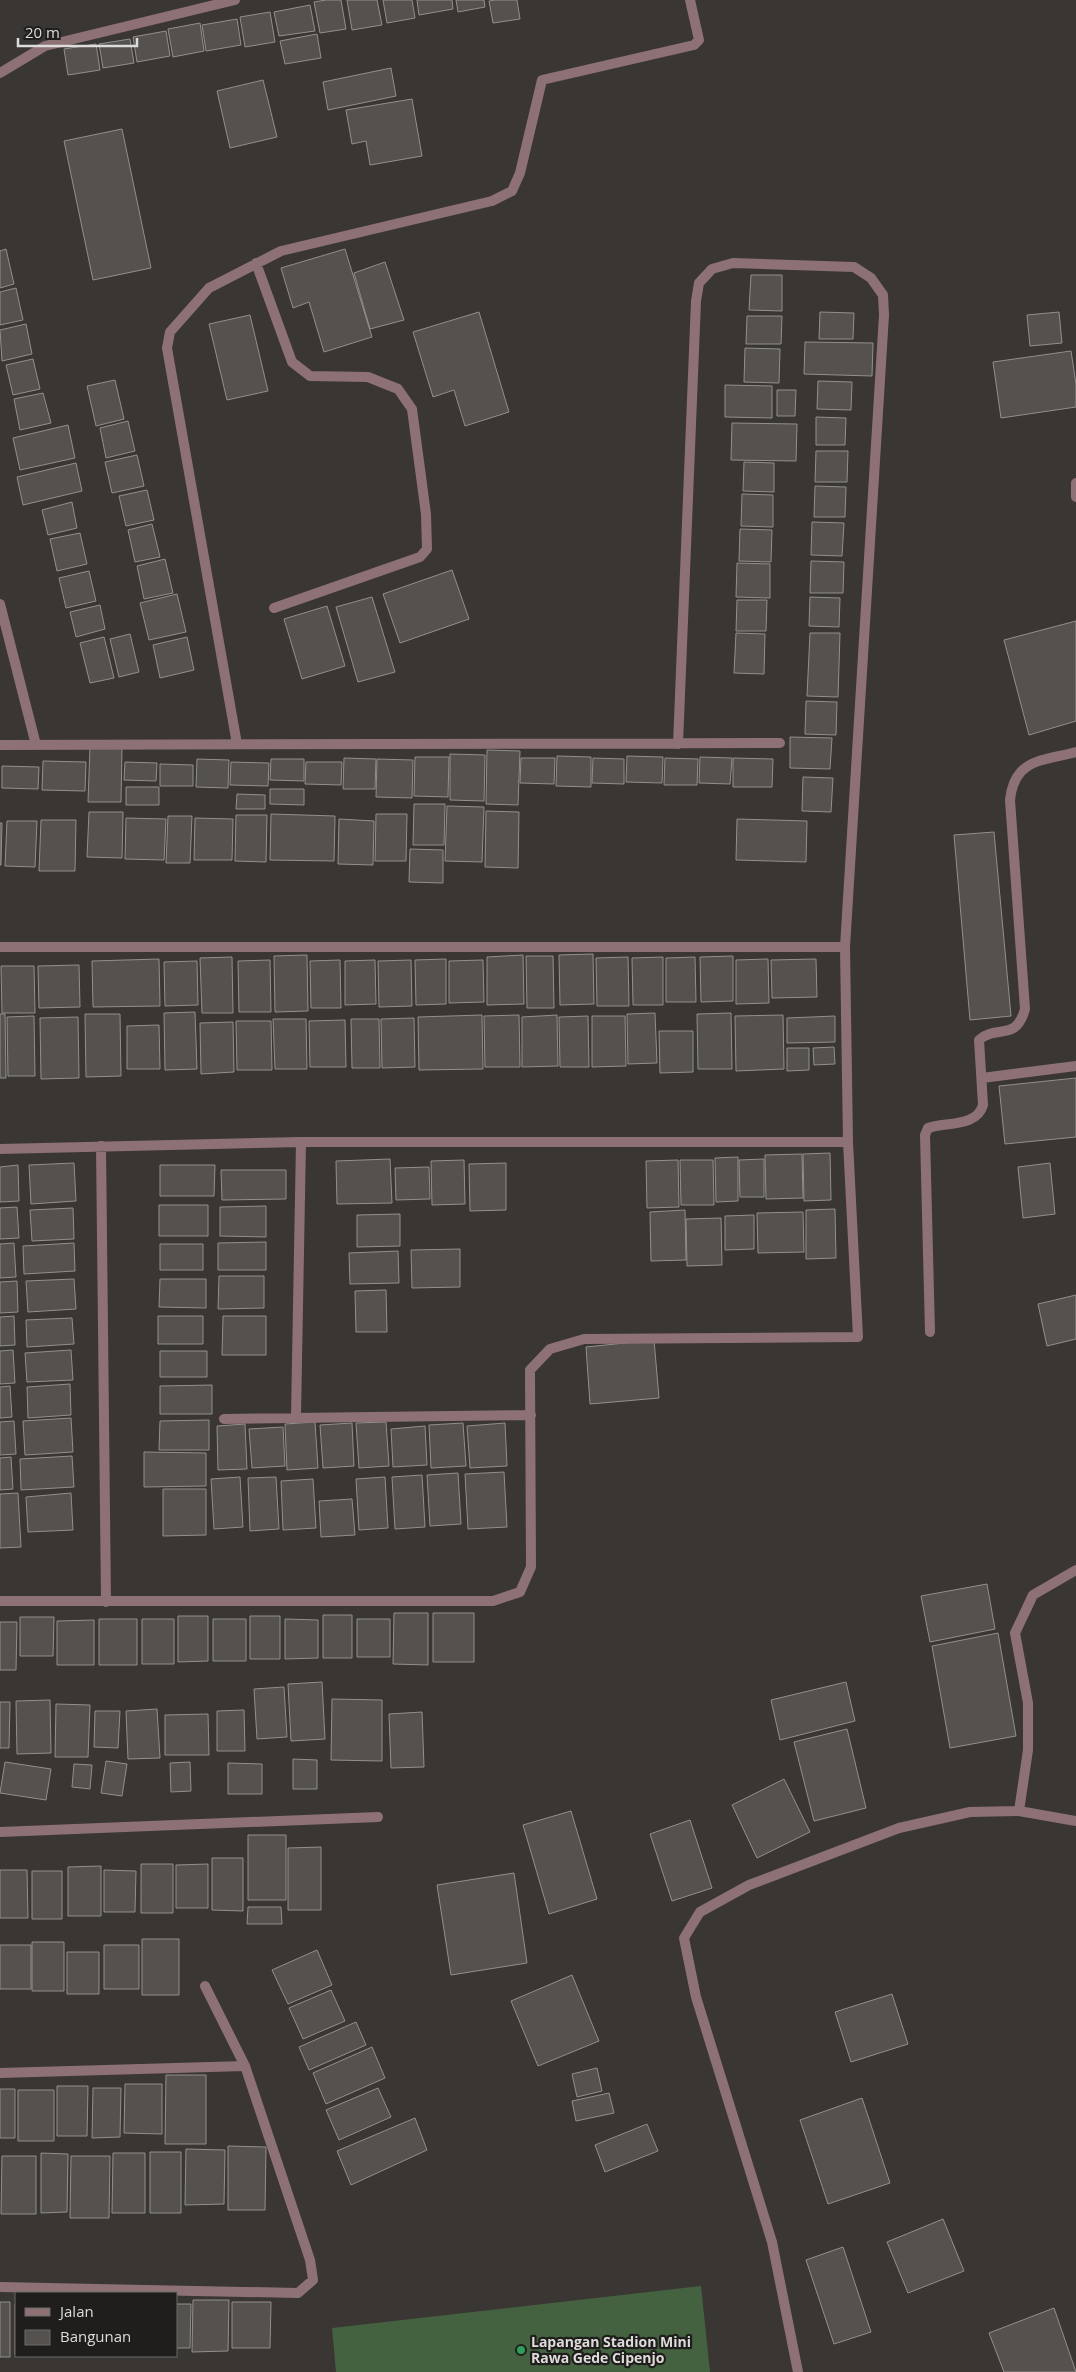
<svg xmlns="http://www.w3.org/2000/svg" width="1076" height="2372" font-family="'Open Sans',sans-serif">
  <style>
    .pitch { fill: #44623f }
    .building { fill: #54514f; stroke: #928f8c }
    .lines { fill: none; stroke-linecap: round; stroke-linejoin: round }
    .minor { stroke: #8e7175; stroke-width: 10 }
    .leisure-dot { fill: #2e9e5b; stroke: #1f1e1d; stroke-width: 2 }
    .labels { text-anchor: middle; stroke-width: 4.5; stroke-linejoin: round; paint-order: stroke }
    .poi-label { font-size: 14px; font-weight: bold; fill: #dedcda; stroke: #1f1e1d; text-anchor: start }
  </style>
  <rect width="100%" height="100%" fill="#393634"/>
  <path class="pitch" d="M701 2286 710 2372H336L332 2328Z"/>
  <path class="building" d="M326 0H341L346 29 320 33 314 2Z
    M347 0H377L382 25 352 30Z
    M383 0H412L415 18 387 23Z
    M417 0H452L453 9 419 15Z
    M456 0H484L485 7 458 12Z
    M495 0H517L520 19 493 23 489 1Z
    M310 5 315 31 279 36 274 12Z
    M270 12 275 42 245 47 240 17Z
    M237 19 241 45 206 51 202 25Z
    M200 23 204 51 173 57 168 29Z
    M166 31 170 56 137 62 133 37Z
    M317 34 321 58 285 64 280 41Z
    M130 39 134 63 103 68 99 44Z
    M96 44 100 70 68 75 64 49Z
    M391 68 396 96 328 110 323 82Z
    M263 80 277 137 230 148 217 91Z
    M412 99 422 156 370 165 366 141 352 144 346 110Z
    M122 129 151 268 93 280 64 141Z
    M6 249 14 284 0 288V251Z
    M345 249 372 337 324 352 309 302 293 308 281 268Z
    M385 262 404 320 370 329 354 273Z
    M751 275H782V311L749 310Z
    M16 288 23 320 0 325V292Z
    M479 312 509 412 465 426 454 390 433 397 413 332Z
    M820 312 854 313 853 339H819Z
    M1059 312 1062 343 1030 346 1027 315Z
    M250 315 268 391 227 400 209 324Z
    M747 316H782L781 344H746Z
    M26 324 32 354 2 361 0 330Z
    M805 342 873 343 872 376 804 374Z
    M745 348 780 349 779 383 744 382Z
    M1071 351 1076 384V407L1001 418 993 362Z
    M33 359 40 389 13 395 6 365Z
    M115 380 124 419 96 426 87 386Z
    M818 381 852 382 851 410 817 409Z
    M725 385 772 386V418L725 417Z
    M777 390H796L795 416H777Z
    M43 393 51 423 20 430 14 399Z
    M816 417 846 418 845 445H816Z
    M128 421 135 451 106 458 100 428Z
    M732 423 797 424 796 461 731 460Z
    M68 425 75 458 20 470 13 438Z
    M816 451H848L847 482H815Z
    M137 455 144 486 112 493 105 462Z
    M744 462 774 463V492L743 491Z
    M76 463 82 491 23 505 17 477Z
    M815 486 846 487 845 517H814Z
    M147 490 154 520 126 526 119 496Z
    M742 494 773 495V527L741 526Z
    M72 502 77 528 48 535 42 510Z
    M812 522 844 523 842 556 811 555Z
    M152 524 160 557 135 562 128 530Z
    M740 529 772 530 771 562 739 561Z
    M80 533 87 564 57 571 50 539Z
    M165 559 173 593 144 599 137 566Z
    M811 561 844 562 843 593H810Z
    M737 563 770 564V598L736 597Z
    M452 570 469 619 400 643 383 594Z
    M89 571 96 601 66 608 59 578Z
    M177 594 186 632 149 640 140 603Z
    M372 597 395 672 358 682 336 607Z
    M810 597 840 598 839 627 809 626Z
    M737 600H767L766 631H736Z
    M100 605 105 629 76 637 70 612Z
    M327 606 345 666 302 679 284 619Z
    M1076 621V721L1029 735 1004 640Z
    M736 633 765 634 764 674 734 673Z
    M810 633H840L838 697 807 696Z
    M130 634 139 672 119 677 110 639Z
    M104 637 114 678 90 683 80 643Z
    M187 637 194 670 160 678 153 645Z
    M806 701 837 702 836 735 805 734Z
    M790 737 832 738 830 769 790 768Z
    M90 747 122 748 121 802H88Z
    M487 750 520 751 518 805 486 804Z
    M450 754 485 755 484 801 450 800Z
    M557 756 591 757V787L556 786Z
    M627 756 663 757 662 783 626 782Z
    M415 757H449L448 797 414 796Z
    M700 757 732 758 730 784 699 783Z
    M344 758 376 759 375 789H343Z
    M521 758H555L554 784 520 783Z
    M593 758 624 759V784L592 783Z
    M665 758 698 759 697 785H664Z
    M733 758 773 759 772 787H733Z
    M197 759 229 760 228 788 196 787Z
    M271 759H304V781L270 780Z
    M377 759 413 760 412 798 376 797Z
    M43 761 86 762 85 791 42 790Z
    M125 762 157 763 156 781 124 780Z
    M231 762 269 763 268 786 230 785Z
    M306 762H342L341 785 305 784Z
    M160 764 193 765V786H160Z
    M2 766 39 767 38 789 2 788Z
    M803 777 833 778 831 812 802 811Z
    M126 787H159V805H126Z
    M270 789H304V805L270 804Z
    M237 794 265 795V809H236Z
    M414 804H445L444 845H413Z
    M447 806 484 807 482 862 445 861Z
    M486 811 519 812 518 868 485 867Z
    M89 812H123L122 858 87 857Z
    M271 814 335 816 334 861 270 860Z
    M376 814H407L406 861H375Z
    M236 815H267L266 862 235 861Z
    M168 816H192L190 863H166Z
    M126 818 166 819 164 860 125 859Z
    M195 818 233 819 232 860H194Z
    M339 819 374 821 373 865 338 864Z
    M737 819 807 821 806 862 736 860Z
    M41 820H76L75 871H39Z
    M7 821H37L35 867 5 866Z
    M0 823H2L1 865H0Z
    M994 832 1011 1016 970 1020 954 835Z
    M410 849 443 850V883L409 882Z
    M593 954 594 1004 560 1005 559 955Z
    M307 955 308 1011 275 1012 274 956Z
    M523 955 524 1004 487 1005V957Z
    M526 956H553L554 1008H527Z
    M733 956V1001L701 1002 700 957Z
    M232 957 233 1013H202L200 958Z
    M628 957 629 1006H597L596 958Z
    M663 957V1005H633L632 958Z
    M695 957 696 1002H666V958Z
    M159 959 160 1006 93 1007 92 961Z
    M446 959V1004L416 1005 415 960Z
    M768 959 769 1003 736 1004V960Z
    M816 959 817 997 772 998 771 960Z
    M270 960 271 1012H239L238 961Z
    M340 960 341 1008H311L310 961Z
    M375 960 376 1004 345 1005V961Z
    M411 960 412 1006 379 1007 378 961Z
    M483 960 484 1002 449 1003V961Z
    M197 961 198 1005 165 1006 164 962Z
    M79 965 80 1007 39 1008 38 966Z
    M1 966H34L35 1013H2Z
    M195 1012 197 1069 165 1070 164 1013Z
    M655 1013 657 1063 628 1064 627 1014Z
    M731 1013 732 1069H698L697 1014Z
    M0 1014H5L6 1078H0Z
    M85 1014H120L121 1076 86 1077Z
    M482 1015 483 1069 419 1070 418 1017Z
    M519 1015 520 1067H485L484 1016Z
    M557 1015 558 1066 522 1067V1017Z
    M783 1015 784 1069 736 1071 735 1016Z
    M34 1016 35 1076H8L7 1017Z
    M588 1016 589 1067H560L559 1017Z
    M592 1016H625L626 1066 592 1067Z
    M835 1016V1042L787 1043V1018Z
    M78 1017 79 1078 41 1079 40 1018Z
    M414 1018 415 1067 382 1068 381 1019Z
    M273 1019H306L307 1069H275Z
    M351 1019H379L380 1068H352Z
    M345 1020 346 1067H310L309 1021Z
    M236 1021H271L272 1070H237Z
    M233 1022 234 1072 201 1074 200 1023Z
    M159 1025 160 1069H127V1026Z
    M659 1031H693V1072L660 1073Z
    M834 1047 835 1064 814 1065 813 1048Z
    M787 1048H809V1070L787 1071Z
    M1076 1078V1137L1005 1144 999 1086Z
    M830 1153 831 1200 804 1201 803 1154Z
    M802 1154 803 1198 766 1199 765 1155Z
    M738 1157V1201L716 1202 715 1158Z
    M390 1159 392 1203 337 1204 336 1161Z
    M764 1159V1197H740L739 1160Z
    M464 1160 465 1204 432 1205 431 1161Z
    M678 1160 679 1207 647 1208 646 1161Z
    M680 1160H713L714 1205H681Z
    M74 1163 76 1201 31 1204 29 1165Z
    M506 1163V1210L470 1211 469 1164Z
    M1050 1163 1055 1214 1023 1218 1018 1167Z
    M18 1165 19 1201 0 1202V1167Z
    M160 1165H215L214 1196H160Z
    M429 1167 430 1199 396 1200 395 1168Z
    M221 1170H286V1199L222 1200Z
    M159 1205H208V1236H159Z
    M266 1206V1237L220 1236V1207Z
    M17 1207 19 1238 0 1239V1208Z
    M73 1208 74 1239 32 1241 30 1210Z
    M835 1209 836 1258 806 1259V1210Z
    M685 1210 686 1260 651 1261 650 1212Z
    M803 1212 804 1252 758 1253 757 1213Z
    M400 1214V1246L357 1247V1215Z
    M754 1215V1249L725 1250V1216Z
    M721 1218 722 1265 687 1266 686 1219Z
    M266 1242V1270H218V1243Z
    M14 1243 16 1277 0 1278V1244Z
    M74 1243 75 1271 24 1274 23 1246Z
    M160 1244H203V1270H160Z
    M460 1249V1287L412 1288 411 1250Z
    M398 1251 399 1283 350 1284 349 1253Z
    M219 1276H264V1308L218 1309Z
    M74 1279 76 1309 28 1312 26 1281Z
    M160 1279H206V1308L159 1307Z
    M17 1281 18 1312 0 1313V1282Z
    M386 1290 387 1332H356L355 1291Z
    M1076 1295V1339L1047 1346 1038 1304Z
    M14 1316 15 1345 0 1346V1317Z
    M158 1316H203V1344H158Z
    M223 1316H266V1355H222Z
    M72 1318 74 1344 27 1347 26 1320Z
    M654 1340 659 1398 590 1404 586 1347Z
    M13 1350 15 1383 0 1384V1351Z
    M71 1350 73 1380 27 1382 25 1353Z
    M160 1351H207V1377H160Z
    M70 1384 71 1415 28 1418 27 1387Z
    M212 1385V1414H160V1386Z
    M10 1386 12 1417 0 1418V1387Z
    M71 1418 73 1452 25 1455 23 1421Z
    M209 1420V1450H159L160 1421Z
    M14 1421 16 1454 0 1455V1422Z
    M315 1422 318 1468 287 1470 285 1424Z
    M386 1422 389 1466 359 1468 356 1423Z
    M352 1423 354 1466 323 1468 320 1425Z
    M463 1423 466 1466 431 1468 429 1425Z
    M505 1423 507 1466 470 1468 467 1426Z
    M245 1424 247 1469 218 1470 217 1426Z
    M425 1426 427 1465 393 1467 391 1429Z
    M283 1427 285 1466 252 1468 249 1429Z
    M144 1452 206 1453V1486L144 1487Z
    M72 1456 74 1487 21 1490 20 1459Z
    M11 1457 13 1489 0 1490V1458Z
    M504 1472 507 1527 468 1529 465 1474Z
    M458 1473 461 1524 430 1526 427 1475Z
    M422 1475 425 1527 395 1529 392 1477Z
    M240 1477 243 1527 214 1529 211 1479Z
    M276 1477 279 1529 250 1531 248 1478Z
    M385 1477 388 1528 359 1530 356 1479Z
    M313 1479 316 1528 283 1530 281 1481Z
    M163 1489H206V1535L163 1536Z
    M18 1493 21 1547 0 1548V1494Z
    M71 1493 73 1530 28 1532 26 1497Z
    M352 1499 355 1535 321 1537 319 1501Z
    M987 1584 995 1629 930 1642 921 1596Z
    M394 1613H428V1665L393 1664Z
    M433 1613H474V1662H433Z
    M323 1615H352V1658H323Z
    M178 1616H208V1661L178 1662Z
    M250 1616H280V1659H250Z
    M20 1617H54L53 1656H20Z
    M99 1619H137V1665H99Z
    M142 1619H174V1664H142Z
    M213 1619H246V1661H213Z
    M285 1619 318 1620V1658L285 1659Z
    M357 1619H390V1657H357Z
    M94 1620V1665H57V1621Z
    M0 1622H17L16 1670H0Z
    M998 1633 1016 1736 950 1748 932 1646Z
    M322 1682 325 1739 291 1741 288 1684Z
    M846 1682 855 1721 780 1740 771 1700Z
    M284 1687 287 1737 257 1739 254 1689Z
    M332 1699 382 1700V1761L331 1760Z
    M50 1700 51 1753 17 1754 16 1701Z
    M0 1702H10L9 1748H0Z
    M56 1704 90 1705 88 1757H55Z
    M157 1709 160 1758 128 1759 126 1711Z
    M244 1710 245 1751H217V1711Z
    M95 1711H120L118 1748 94 1747Z
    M422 1712 424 1767 391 1768 389 1714Z
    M208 1714 209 1755H165V1715Z
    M847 1729 866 1808 814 1821 794 1742Z
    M293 1759 317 1760V1789H293Z
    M106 1761 127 1764 122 1796 101 1793Z
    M5 1762 51 1769 46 1800 0 1793Z
    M190 1762 191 1791 171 1792 170 1763Z
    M228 1763 262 1764V1794H228Z
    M74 1764 92 1765 90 1789 72 1787Z
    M784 1779 810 1832 757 1858 732 1805Z
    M571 1811 597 1899 549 1914 523 1825Z
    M690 1820 712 1888 672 1901 650 1834Z
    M248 1835H286V1900H248Z
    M321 1847V1910H288V1848Z
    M212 1858H243V1911L212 1910Z
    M141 1864H173V1913H141Z
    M208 1864V1908H176V1865Z
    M101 1866V1916H68V1867Z
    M0 1870H27L28 1918H0Z
    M104 1870 136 1871 135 1912H104Z
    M32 1871H62V1919H32Z
    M514 1873 527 1963 451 1975 437 1885Z
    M248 1907H281L282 1924H247Z
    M142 1939H179V1995H142Z
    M32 1942H64V1991H32Z
    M0 1945H31V1989H0Z
    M104 1945H139V1989H104Z
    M317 1950 332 1985 288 2004 272 1970Z
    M67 1952H99V1994H67Z
    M572 1975 599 2041 538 2066 511 2001Z
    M331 1990 345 2021 303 2039 289 2008Z
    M892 1994 908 2044 851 2062 835 2012Z
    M356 2022 366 2045 309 2070 299 2047Z
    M372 2047 385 2078 326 2104 313 2073Z
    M597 2068 602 2091 577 2097 572 2074Z
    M166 2075H206V2144H165Z
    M125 2084H162V2134L124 2133Z
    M57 2086H88L87 2136H57Z
    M93 2088H121L120 2137 92 2138Z
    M378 2088 391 2117 339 2140 326 2110Z
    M0 2089H15V2138H0Z
    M18 2090H54V2141H18Z
    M609 2093 614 2113 576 2121 572 2101Z
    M862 2098 890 2183 828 2204 800 2120Z
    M415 2118 427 2150 351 2185 337 2151Z
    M647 2124 658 2151 605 2172 595 2145Z
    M228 2146 266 2147 265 2210H228Z
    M186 2149 225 2150 224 2204 185 2205Z
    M150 2152H181V2213H150Z
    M41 2153 68 2154 67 2212 41 2213Z
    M113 2153H145V2213H112Z
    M2 2156H36V2214H1Z
    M71 2156H110L109 2218H70Z
    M943 2219 964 2271 908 2293 887 2242Z
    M843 2247 871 2332 834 2344 806 2260Z
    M193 2300H229L228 2351 192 2352Z
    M0 2302H10V2357H0Z
    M232 2302H271L270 2348H232Z
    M15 2304H16V2354H15Z
    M176 2304H191L190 2348H176Z
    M1054 2308 1076 2372H1004L989 2333Z"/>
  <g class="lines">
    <path class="minor" d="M0 73 45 46 235 0
      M256 263 292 362 310 376 368 377 398 389 412 409 426 514 427 549 420 557 274 608
      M1076 483V497
      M0 604 36 745
      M237 744 167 348 170 332 209 288 281 251 492 201 512 191 520 173 542 80 694 45 699 40 690 0
      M0 745 780 743
      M0 947H845
      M982 1078 1076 1066
      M101 1146 106 1602
      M0 1149 301 1142H848
      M930 1332 925 1135 928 1128C946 1122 977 1127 983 1105L979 1040C998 1024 1016 1042 1025 1009L1010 800C1014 759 1042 761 1076 752
      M296 1416 301 1142
      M224 1419 531 1415
      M0 1601H493L520 1592 531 1567 530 1370 550 1349 584 1339 858 1337 848 1142 845 947 884 315 883 295 871 278 854 267 733 263 712 269 699 283 696 301 678 744
      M1019 1811 1076 1821
      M0 1832 378 1817
      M0 2073 245 2066
      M0 2287 298 2293 313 2280 310 2260 245 2066 205 1986
      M798 2372 772 2242 696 1997 684 1938 700 1912 749 1885 899 1828 970 1812 1019 1811 1028 1750V1703L1015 1633 1033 1595 1076 1570"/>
  </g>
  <circle class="leisure-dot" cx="521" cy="2350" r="5"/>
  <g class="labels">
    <g class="poi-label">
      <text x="531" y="2347">Lapangan Stadion Mini<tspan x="531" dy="16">Rawa Gede Cipenjo</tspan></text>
    </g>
  </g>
  <rect x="15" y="2292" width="162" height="65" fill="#1f1e1d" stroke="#6b6a69"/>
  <rect x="25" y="2308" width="25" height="8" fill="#8e7175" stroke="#6b6a69"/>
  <text x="60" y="2317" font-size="15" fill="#dedcda">Jalan</text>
  <rect x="25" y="2330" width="25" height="15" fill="#54514f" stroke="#6b6a69"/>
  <text x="60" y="2342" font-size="15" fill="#dedcda">Bangunan</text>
  <path d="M18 38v8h119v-8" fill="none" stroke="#dedcda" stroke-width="2.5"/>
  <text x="25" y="38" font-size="15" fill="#dedcda" stroke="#1f1e1d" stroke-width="4" paint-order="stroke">20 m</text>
</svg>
